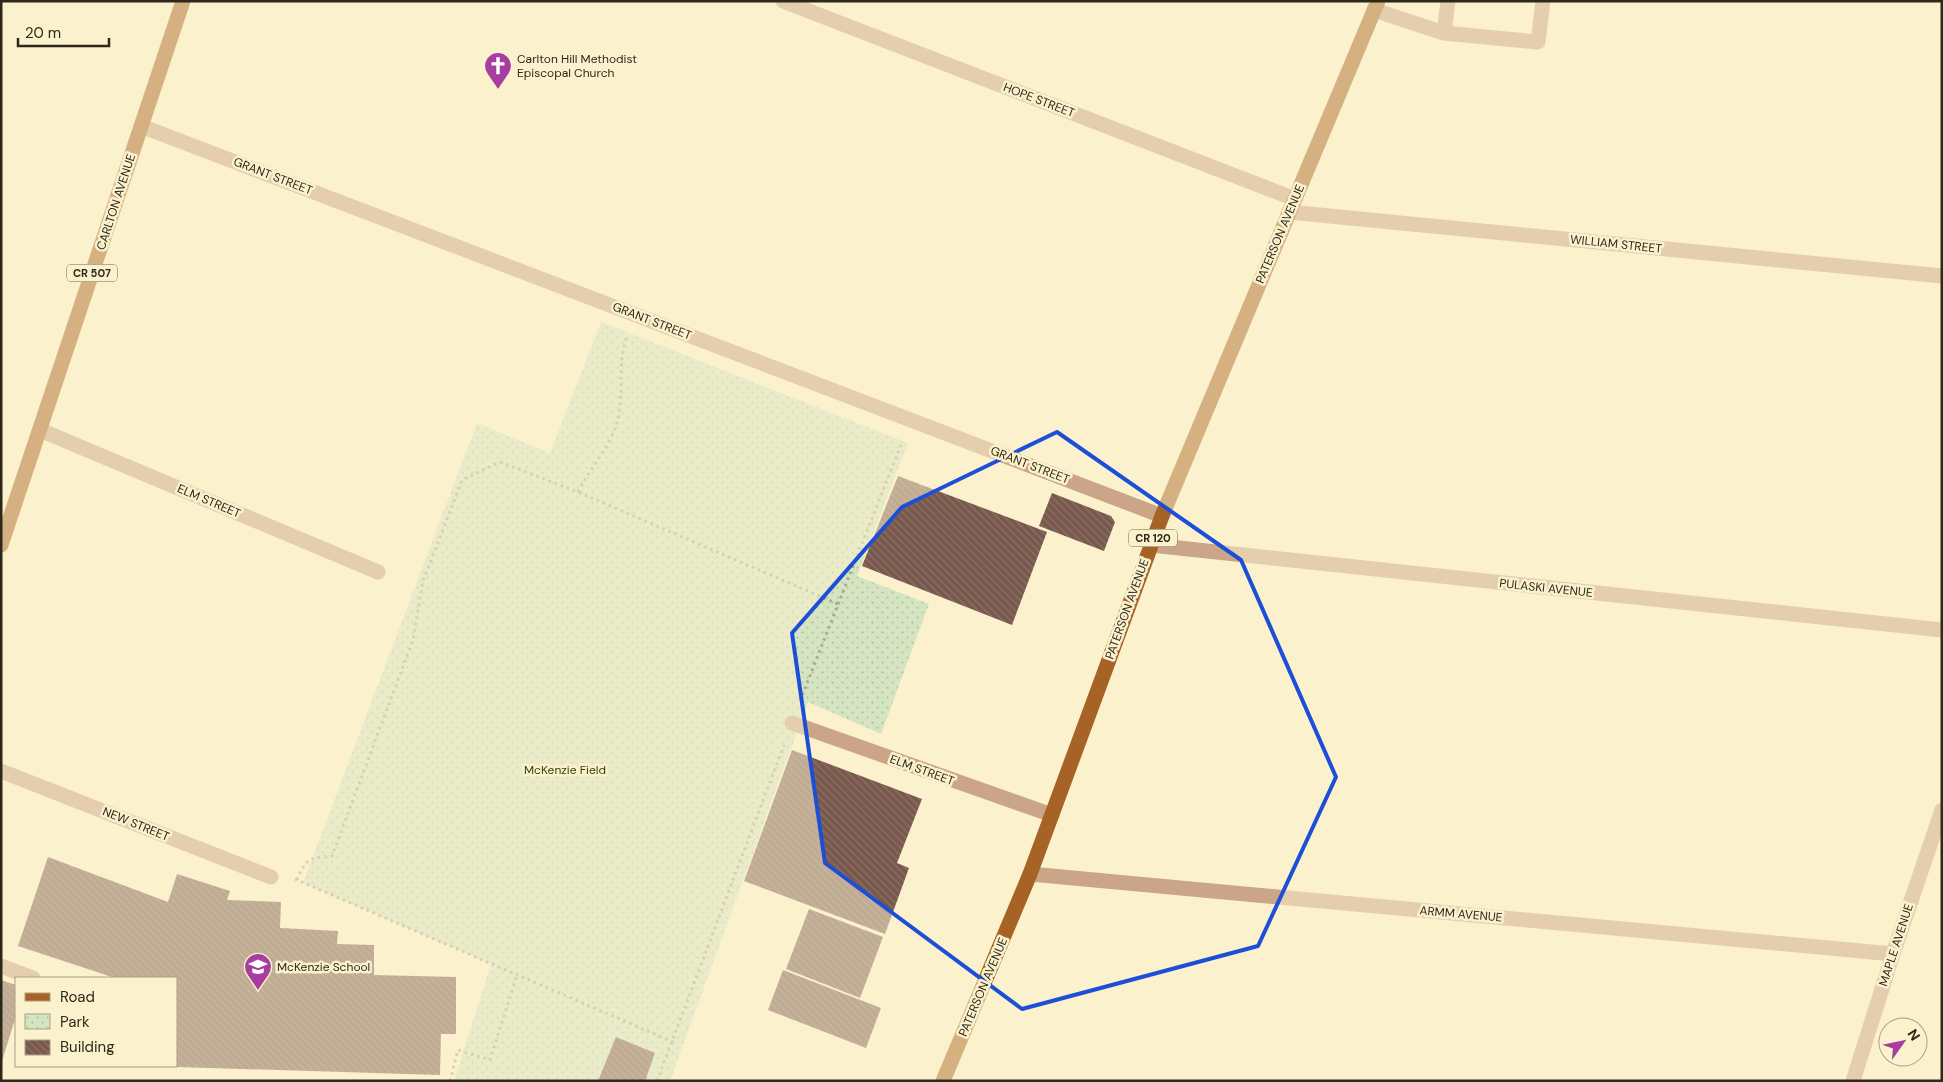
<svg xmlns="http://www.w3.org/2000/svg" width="1943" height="1082" font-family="'DM Sans',sans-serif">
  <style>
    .park { fill: url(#park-dots) }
    .building { fill: url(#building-back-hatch) }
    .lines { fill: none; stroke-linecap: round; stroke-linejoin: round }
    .path { stroke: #afa78b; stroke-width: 3; stroke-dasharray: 2.5 4; stroke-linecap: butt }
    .minor { stroke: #cba588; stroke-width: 15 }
    .major { stroke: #a66325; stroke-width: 15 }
    .marked { fill: none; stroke: #1d4ed8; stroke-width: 4; stroke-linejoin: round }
    .labels { text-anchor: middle; stroke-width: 5; stroke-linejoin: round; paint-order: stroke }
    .shield { fill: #fbf1cd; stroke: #6a6450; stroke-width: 1 }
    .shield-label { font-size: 11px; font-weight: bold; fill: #2c281a }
    .poi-label { font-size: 12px; fill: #2c281a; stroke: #fbf1cd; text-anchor: start }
    .street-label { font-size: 12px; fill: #2c281a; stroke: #fbf1cd }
    .park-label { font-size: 12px; fill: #2f4309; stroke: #fbf1cd }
  </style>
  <defs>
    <pattern id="park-dots" width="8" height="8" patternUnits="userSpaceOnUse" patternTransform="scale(1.25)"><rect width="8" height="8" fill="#d5e5c1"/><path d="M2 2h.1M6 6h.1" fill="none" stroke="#b7c4a5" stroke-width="1.8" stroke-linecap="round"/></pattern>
    <pattern id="building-back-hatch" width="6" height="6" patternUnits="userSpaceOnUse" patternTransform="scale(1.25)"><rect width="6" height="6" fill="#79584d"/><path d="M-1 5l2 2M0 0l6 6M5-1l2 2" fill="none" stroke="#8b7268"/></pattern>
  </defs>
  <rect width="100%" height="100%" fill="#fbf1cd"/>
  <path class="park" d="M601 322 908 443 857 576 929 604 881 734 808 702 670 1081H454L491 964 303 883 477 423 550 453Z"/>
  <path class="building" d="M898 476 1047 532 1012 625 862 566Z
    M1052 493 1111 516 1115 522 1104 551 1039 526Z
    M792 750 922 799 897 863 909 868 885 934 744 881Z
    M48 857 168 902 177 874 230 891 227 900 281 902 280 928 338 931 337 944 374 945V975L456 977V1034H441L440 1075 176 1067V978H115L18 946Z
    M809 909 883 937 860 998 786 969Z
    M783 970 881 1008 866 1048 768 1010Z
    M1 980 16 985V1016L2 1061Z
    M616 1037 655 1053 645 1081H598Z"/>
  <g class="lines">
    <path class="path" d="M578 492C591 466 615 442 619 413 624 385 617 365 627 336
      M800 701 902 442
      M295 879 673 1042
      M297 880C306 858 309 858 332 856L413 640 423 581 462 480 500 462 578 492 838 604
      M450 1081 458 1050 490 1060 517 975
      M657 1081 784 745"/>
    <path class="minor" d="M783 1 1295 199
      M1448 1 1444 33 1538 42 1543 1
      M1374 10 1444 33
      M141 126 1162 516
      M1289 212 1942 276
      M40 430 378 572
      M1151 545 1942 630
      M792 723 1052 815
      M1 771 271 877
      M1030 874 1893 954
      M1 966 33 978
      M1853 1081 1893 954 1942 810"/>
    <path class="major" d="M1 545 183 1
      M943 1081 1030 874 1162 516 1378 1"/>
  </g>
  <path d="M0 0H1943V1082H0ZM1057 432 1241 560 1336 777 1258 946 1022 1009 825 863 792 633 902 507Z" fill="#fbf1cd" fill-opacity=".55" fill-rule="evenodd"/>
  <path class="marked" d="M1057 432 1241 560 1336 777 1258 946 1022 1009 825 863 792 633 902 507Z"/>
  <defs>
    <symbol id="church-pin" viewBox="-11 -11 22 30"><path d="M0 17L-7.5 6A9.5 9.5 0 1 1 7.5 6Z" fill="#a63d9f" stroke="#fbf1cd"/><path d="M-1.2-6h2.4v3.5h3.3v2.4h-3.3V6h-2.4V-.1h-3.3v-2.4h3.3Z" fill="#fff"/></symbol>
    <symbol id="school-pin" viewBox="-11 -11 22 30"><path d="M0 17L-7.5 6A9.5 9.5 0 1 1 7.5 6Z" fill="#a63d9f" stroke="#fbf1cd"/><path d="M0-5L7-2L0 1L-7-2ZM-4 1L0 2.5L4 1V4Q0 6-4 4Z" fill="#fff"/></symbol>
  </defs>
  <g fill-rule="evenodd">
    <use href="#church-pin" x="482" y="50" width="32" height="43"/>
    <use href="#school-pin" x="242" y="951" width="32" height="43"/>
  </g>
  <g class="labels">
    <g class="shield">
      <rect x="67" y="264.5" width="50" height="17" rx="4"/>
      <rect x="1129" y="529.5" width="48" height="17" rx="4"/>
    </g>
    <g class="shield-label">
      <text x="92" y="277">CR 507</text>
      <text x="1153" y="542">CR 120</text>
    </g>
    <g class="poi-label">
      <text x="517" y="63">Carlton Hill Methodist<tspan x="517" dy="14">Episcopal Church</tspan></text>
      <text x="277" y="971">McKenzie School</text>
    </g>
    <g class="street-label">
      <text transform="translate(1039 100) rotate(21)" y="4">HOPE STREET</text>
      <text transform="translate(273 176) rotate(21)" y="4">GRANT STREET</text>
      <text transform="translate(116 202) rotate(-72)" y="4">CARLTON AVENUE</text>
      <text transform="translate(1280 234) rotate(-67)" y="4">PATERSON AVENUE</text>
      <text transform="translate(1616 244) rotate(6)" y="4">WILLIAM STREET</text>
      <text transform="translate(652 321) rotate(21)" y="4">GRANT STREET</text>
      <text transform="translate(1030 465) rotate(21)" y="4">GRANT STREET</text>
      <text transform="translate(209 501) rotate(23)" y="4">ELM STREET</text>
      <text transform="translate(1546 588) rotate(6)" y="4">PULASKI AVENUE</text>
      <text transform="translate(1127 609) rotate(-70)" y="4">PATERSON AVENUE</text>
      <text transform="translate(922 770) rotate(20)" y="4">ELM STREET</text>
      <text transform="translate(136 824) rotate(22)" y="4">NEW STREET</text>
      <text transform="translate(1461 914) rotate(5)" y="4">ARMM AVENUE</text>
      <text transform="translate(1896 945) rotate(-72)" y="4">MAPLE AVENUE</text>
      <text transform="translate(983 987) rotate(-67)" y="4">PATERSON AVENUE</text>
    </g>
    <g class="park-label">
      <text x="565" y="774">McKenzie Field</text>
    </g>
  </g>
  <rect width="1943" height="1082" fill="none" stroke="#2c281a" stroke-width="5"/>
  <rect x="15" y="977" width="162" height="90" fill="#fbf1cd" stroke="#a8a185"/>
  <rect x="25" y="993" width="25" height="8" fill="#a66325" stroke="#a8a185"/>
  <text x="60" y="1002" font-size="15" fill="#2c281a">Road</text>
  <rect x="25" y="1014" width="25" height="15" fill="url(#park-dots)" stroke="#a8a185"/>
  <text x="60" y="1027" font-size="15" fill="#2c281a">Park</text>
  <rect x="25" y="1040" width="25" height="15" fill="url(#building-back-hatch)" stroke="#a8a185"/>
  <text x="60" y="1052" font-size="15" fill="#2c281a">Building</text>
  <g transform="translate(1903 1042) rotate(57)"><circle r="24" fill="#fbf1cd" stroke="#a8a185"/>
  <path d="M0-4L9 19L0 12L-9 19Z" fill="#a63d9f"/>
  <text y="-8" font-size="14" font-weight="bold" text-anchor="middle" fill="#2c281a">N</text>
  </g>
  <path d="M18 38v8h91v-8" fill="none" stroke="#2c281a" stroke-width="2.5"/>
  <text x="25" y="38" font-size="15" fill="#2c281a" stroke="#fbf1cd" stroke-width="4" paint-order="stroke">20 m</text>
</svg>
